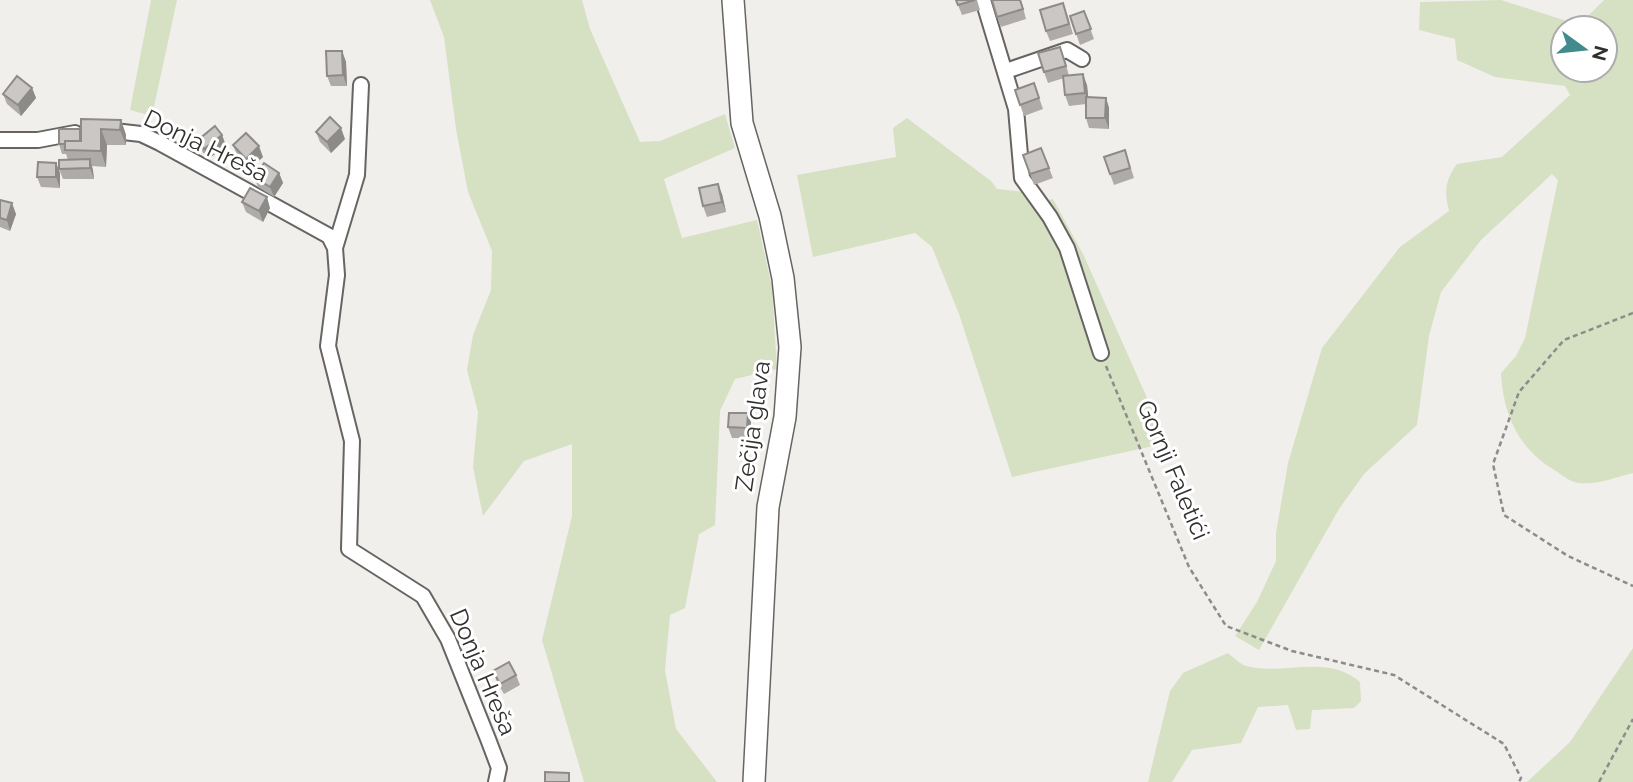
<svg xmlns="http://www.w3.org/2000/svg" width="1633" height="782" font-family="Raleway,sans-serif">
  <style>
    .green { fill: #d6e0c3; fill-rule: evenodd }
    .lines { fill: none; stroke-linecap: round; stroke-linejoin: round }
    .minor-casing { stroke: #676462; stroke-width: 18 }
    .secondary-casing { stroke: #676462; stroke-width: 24 }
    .path { stroke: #8d8c8a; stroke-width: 2.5; stroke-dasharray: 5 3.5; stroke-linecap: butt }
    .minor { stroke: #fff; stroke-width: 14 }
    .secondary { stroke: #fff; stroke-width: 21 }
    .wall { fill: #aeaba9 }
    .shaded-wall { fill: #8d8b8a }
    .building { fill: #cac7c5; stroke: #8d8b8a; stroke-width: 2 }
    .labels { text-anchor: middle; stroke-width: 6; stroke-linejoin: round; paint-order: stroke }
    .street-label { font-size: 24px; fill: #31302f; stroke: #fff }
  </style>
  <rect width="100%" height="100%" fill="#f1efec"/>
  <path class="green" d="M151 0H177L152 116 130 110Z
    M430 0H582L590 29 640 142 660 141 725 114 735 148 664 179 682 238 757 220 772 287 777 369 735 379 720 411 715 525 699 534 685 608 670 615 665 670 676 729 717 782H584L542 640 572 516V444L524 461 483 516 473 467 478 412 467 370 473 335 491 290 492 251 468 192 456 129 444 37Z
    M1501 0 1579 25 1604 0H1633V473C1616 477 1598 485 1580 483 1572 483 1563 476 1556 471 1519 450 1503 415 1501 373L1516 356 1525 338 1558 180 1552 174 1481 240 1441 292 1429 336 1417 425 1364 474 1339 509 1259 650 1235 636 1257 602 1276 561V533L1288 463 1322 348 1400 247 1449 211C1444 192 1445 180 1457 164L1502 157 1570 95 1565 86 1495 77 1457 60 1455 39 1419 30 1420 2ZM1563 28H1605V70H1563Z
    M907 118 991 181 997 189 1024 192 1030 204 1053 199 1084 256 1167 443 1012 477 959 314 932 247 915 233 813 257 797 175 896 157 893 128Z
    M1633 648V782H1527L1570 742Z
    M1228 653C1233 657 1240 664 1246 666 1285 676 1327 653 1360 682L1361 701 1354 708 1312 710 1310 729 1296 730 1288 705 1258 707 1241 743 1192 750 1172 782H1148L1170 691 1183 673Z"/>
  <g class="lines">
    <defs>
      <path id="minor" d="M983 0 1016 109 1022 178 1050 217 1067 248 1101 353
        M1006 71 1067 50 1082 59
        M105 130 141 134 160 143 329 236 335 248 337 275 328 346 352 441 349 549 423 596 448 639 488 739 499 768 496 782
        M0 140H38L75 133
        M335 248 357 175 361 85"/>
      <path id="secondary" d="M733 0 742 123 770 216 783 278 790 347 785 417 768 507 754 782"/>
    </defs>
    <use href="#minor" class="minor-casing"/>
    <use href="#secondary" class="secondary-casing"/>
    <path class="path" d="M1633 313 1564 340 1519 392 1493 464 1504 515 1568 556 1633 586
      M1106 366 1189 567 1226 626 1292 651 1394 675 1504 744 1521 778 1519 782
      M1599 782 1633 719"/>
    <use href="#minor" class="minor"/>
    <use href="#secondary" class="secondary"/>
  </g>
  <path class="wall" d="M956 0H977L980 10 962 15Z
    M1021 0 1026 19 1001 27 997 17Z
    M1084 11 1094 39 1080 45 1070 16Z
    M1067 14 1073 34 1050 41 1046 31Z
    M342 51 346 62 347 86H331L327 76Z
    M1064 57 1069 76 1087 85 1088 97 1106 98 1109 108V129L1089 128 1086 118V104L1069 106 1065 95 1064 78 1048 83 1044 72Z
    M1034 83 1043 109 1024 116 1015 90Z
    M32 88 36 98 21 116 7 104 3 94Z
    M121 120 126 135V145H107L106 167 92 166 94 179H63L59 169 68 160 66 154H62L59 144 80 129Z
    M316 132 345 139 331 153 320 142Z
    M222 135 226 146 208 159 201 150 198 140Z
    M233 145 263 157 250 169 237 155Z
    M1041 148 1053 178 1034 185 1023 155Z
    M1125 150 1134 178 1114 185 1104 157Z
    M56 163 60 173V188L41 187 37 177Z
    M279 173 283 183 274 197 258 187 254 177Z
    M722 194 726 212 707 217 703 206Z
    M0 200 16 214 10 231 0 227Z
    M242 202 270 208 263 222 246 212Z
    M748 413 751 423V438H732L728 427Z
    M493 671 516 675 520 685 504 694 497 682Z"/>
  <path class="shaded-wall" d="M342 51 346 62 347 86 343 75Z
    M1083 74 1087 85 1089 104 1085 93Z
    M32 88 36 98 21 116 18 105Z
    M1106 98 1109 108V129L1105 118Z
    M121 120 126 135V145L120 130Z
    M341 128 345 139 331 153 327 142Z
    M101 129 107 145 106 167 101 151Z
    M222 135 226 146 208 159 204 149Z
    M259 146 263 157 250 169 246 159Z
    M90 159 93 170 94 179 90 168Z
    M56 163 60 173V188L56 177Z
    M279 173 283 183 274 197 270 187Z
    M718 184 722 194 726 212 722 202Z
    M267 197 270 208 263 222 259 211Z
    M12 203 16 214 10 231 7 220Z
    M748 413 751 423V438L747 428Z"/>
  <path class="building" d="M956 0H975L958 5Z
    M992 0H1020L1023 9 997 17Z
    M1063 3 1069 24 1046 31 1040 10Z
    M1084 11 1091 29 1076 34 1070 16Z
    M1060 47 1066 66 1044 72 1038 53Z
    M326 51H342L343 75 327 76Z
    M1083 74 1085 93 1065 95 1063 76Z
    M17 76 32 88 18 105 3 94Z
    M1034 83 1039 98 1020 105 1015 90Z
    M1086 97 1106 98 1105 118H1086Z
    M330 117 341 128 327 142 316 132Z
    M81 119 121 120 120 130 101 129V151L65 150V141H81Z
    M215 126 222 135 204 149 198 140Z
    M59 129H80V141H65V144H59Z
    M246 133 259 146 246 159 233 145Z
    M1041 148 1049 168 1030 174 1023 155Z
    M1125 150 1130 168 1110 174 1104 157Z
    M90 159V168L59 169V160Z
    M38 162 56 163V177H37Z
    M264 163 279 173 270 187 254 177Z
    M718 184 722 202 703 206 699 188Z
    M250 188 267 197 259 211 242 202Z
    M0 200 12 203 7 220 0 218Z
    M729 413H748L747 428 728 427Z
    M509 662 516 675 500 684 493 671Z
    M545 772 569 773V782H545Z"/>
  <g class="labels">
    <g class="street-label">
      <text transform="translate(206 146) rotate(26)" y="8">Donja Hreša</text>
      <text transform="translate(753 426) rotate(-82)" y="8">Zečija glava</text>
      <text transform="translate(1173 470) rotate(67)" y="8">Gornji Faletići</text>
      <text transform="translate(483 672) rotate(67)" y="8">Donja Hreša</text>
    </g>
  </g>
  <g transform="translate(1584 49) rotate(105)"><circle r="33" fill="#ffffff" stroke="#adacac" stroke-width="2"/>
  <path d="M0-5L12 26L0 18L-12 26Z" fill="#428a8b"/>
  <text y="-10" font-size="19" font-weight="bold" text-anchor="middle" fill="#31302f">N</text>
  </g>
</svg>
